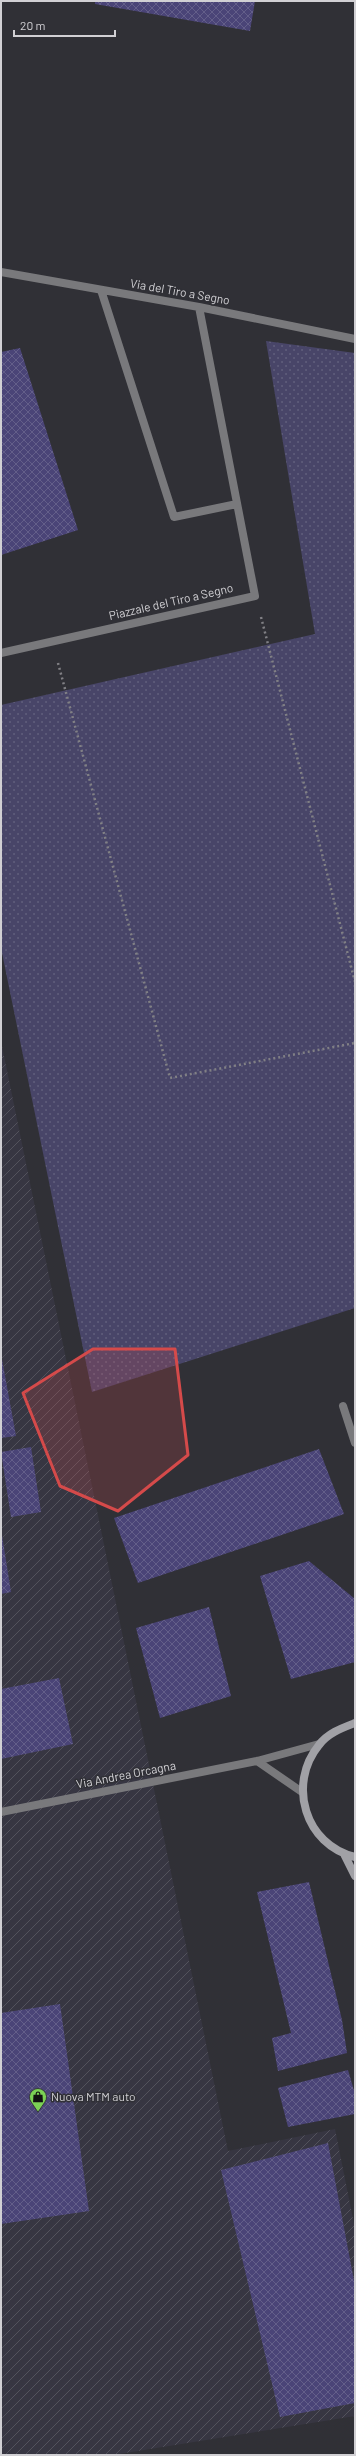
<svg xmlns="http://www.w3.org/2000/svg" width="356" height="2456" font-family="Barlow,sans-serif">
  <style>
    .industrial { fill: url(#industrial-furrows) }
    .green { fill: url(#green-dots) }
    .building { fill: url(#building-cross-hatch) }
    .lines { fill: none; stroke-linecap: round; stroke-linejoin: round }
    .path { stroke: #818085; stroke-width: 2.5; stroke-dasharray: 2 3; stroke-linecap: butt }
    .minor { stroke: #79797c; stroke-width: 8 }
    .secondary { stroke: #a1a1a6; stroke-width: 8 }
    .marked { fill: #d54a4a; fill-opacity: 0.2; stroke: #d54a4a; stroke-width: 3; stroke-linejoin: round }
    .labels { text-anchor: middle; stroke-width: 3; stroke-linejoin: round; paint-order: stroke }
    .street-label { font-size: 12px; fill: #d1d0d4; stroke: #303036 }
    .poi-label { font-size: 12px; fill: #d1d0d4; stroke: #303036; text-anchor: start }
  </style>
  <defs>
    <pattern id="industrial-furrows" width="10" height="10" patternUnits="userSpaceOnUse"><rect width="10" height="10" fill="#373642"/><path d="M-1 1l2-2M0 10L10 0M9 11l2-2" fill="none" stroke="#53525c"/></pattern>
    <pattern id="green-dots" width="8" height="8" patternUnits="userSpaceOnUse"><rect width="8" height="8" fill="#484568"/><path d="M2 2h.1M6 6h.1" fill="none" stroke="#615f7d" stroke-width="1.8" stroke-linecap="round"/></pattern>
    <pattern id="building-cross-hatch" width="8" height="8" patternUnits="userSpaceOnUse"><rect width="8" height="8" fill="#4a4477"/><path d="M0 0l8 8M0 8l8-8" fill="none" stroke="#635e89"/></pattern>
  </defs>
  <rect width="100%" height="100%" fill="#303036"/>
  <path class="industrial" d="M2 1046 228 2151 335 2129 355 2229V2416L113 2455H1Z"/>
  <path class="green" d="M266 341 355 353V1308L92 1392 1 948V705L315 634Z"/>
  <path class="building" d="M95 1H255L250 31 95 4Z
    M20 348 78 530 1 555V352Z
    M1 1354 16 1436 1 1438Z
    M31 1447 41 1512 11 1517 1 1452Z
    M319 1449 344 1514 138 1583 114 1518Z
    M1 1529 11 1592 1 1594Z
    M309 1561 355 1599V1662L291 1679 260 1576Z
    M209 1607 231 1696 160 1718 136 1628Z
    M59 1678 73 1744 1 1759V1689Z
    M309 1882 342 2020 347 2053 278 2071 272 2038 291 2033 257 1892Z
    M60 2004 89 2211 1 2224V2013Z
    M348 2070 355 2094V2114L288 2127 278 2088Z
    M328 2143 355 2286V2403L280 2417 221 2170Z"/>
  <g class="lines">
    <path class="path" d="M261 617 355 982
      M58 663 170 1078 355 1043"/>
    <path class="minor" d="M1 272 199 307 355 339
      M101 290 174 517 237 504
      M1 653 255 596 199 307
      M343 1406 355 1443
      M257 1761 302 1792
      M1 1812 257 1761 319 1744"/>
    <path class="secondary" d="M355 1723C342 1728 328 1733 319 1745 287 1784 305 1845 355 1857
      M344 1854 355 1876"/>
  </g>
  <path class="marked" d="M93 1349H175L188 1455 118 1511 60 1486 23 1393Z"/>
  <defs>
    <symbol id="shop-pin" viewBox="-11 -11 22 30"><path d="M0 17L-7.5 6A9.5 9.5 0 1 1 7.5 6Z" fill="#7bd155" stroke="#303036"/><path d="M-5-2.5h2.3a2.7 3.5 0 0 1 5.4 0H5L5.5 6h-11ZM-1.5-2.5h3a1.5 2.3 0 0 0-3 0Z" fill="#111"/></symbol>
  </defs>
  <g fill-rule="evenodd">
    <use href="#shop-pin" x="28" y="2087" width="20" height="27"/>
  </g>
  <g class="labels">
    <g class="street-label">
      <text transform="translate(180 292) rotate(10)" y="4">Via del Tiro a Segno</text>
      <text transform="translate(171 602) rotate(-13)" y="4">Piazzale del Tiro a Segno</text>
      <text transform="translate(126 1775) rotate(-11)" y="4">Via Andrea Orcagna</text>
    </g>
    <g class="poi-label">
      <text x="51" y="2101">Nuova MTM auto</text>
    </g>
  </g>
  <rect width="356" height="2456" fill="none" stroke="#d1d0d4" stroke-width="4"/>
  <path d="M14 30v6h101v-6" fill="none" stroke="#d1d0d4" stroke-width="2"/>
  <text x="20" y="30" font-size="12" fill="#d1d0d4" stroke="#303036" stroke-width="3" paint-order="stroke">20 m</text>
</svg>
